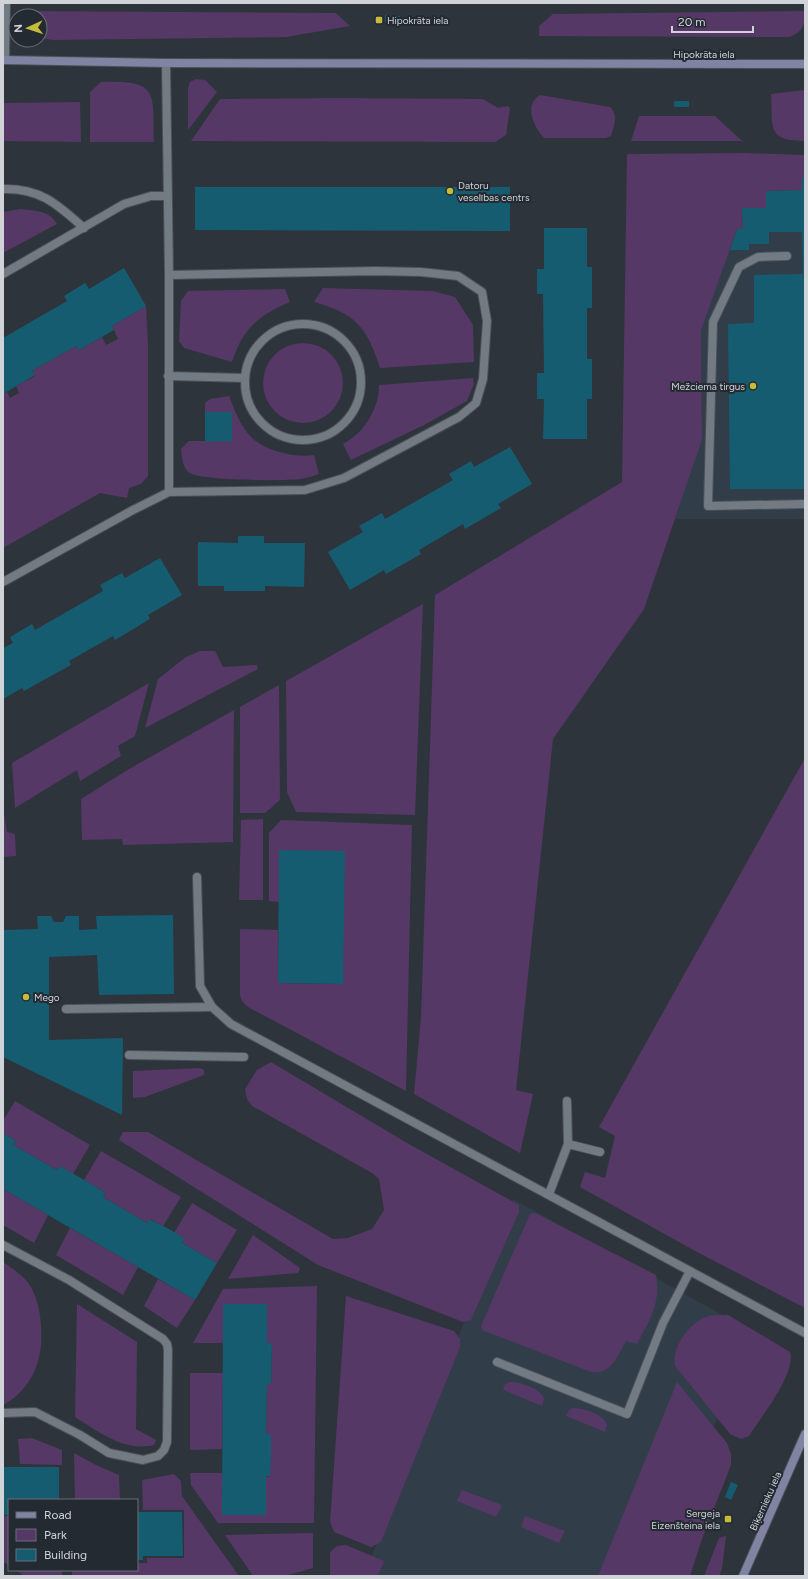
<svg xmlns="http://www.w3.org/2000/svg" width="808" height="1579" font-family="Figtree,sans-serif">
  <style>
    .built { fill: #323d4a }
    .green { fill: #553865 }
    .building { fill: #165c71 }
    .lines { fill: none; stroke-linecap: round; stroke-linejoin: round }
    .lane-casing { stroke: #4a5056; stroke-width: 10 }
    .street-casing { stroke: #4a5056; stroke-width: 10 }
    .secondary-casing { stroke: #4a5056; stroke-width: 10 }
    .lane { stroke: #727a83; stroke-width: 8 }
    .street { stroke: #727a83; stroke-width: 8 }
    .secondary { stroke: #7e84a2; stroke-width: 8 }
    .poi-dot { fill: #c6bc3c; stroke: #242a32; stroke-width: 1.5 }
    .labels { text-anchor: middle; stroke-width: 4; stroke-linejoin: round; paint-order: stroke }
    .poi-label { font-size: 10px; fill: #d0d4d9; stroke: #242a32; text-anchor: start }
    .street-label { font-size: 10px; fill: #d0d4d9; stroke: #242a32 }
  </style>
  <rect width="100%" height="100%" fill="#2e343c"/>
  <path class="built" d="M802 178H805V519H675L702 440 701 331 737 229H742V208L766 191 802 190Z
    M513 1199 753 1332 652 1576H364Z"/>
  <path class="green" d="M19 11 336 13 350 26 286 37 53 40 40 38V16H20Z
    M805 11C805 25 803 31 790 37L539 36V26L553 14Z
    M196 79 205 80 217 92 188 130V88L190 82Z
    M101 82C159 80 153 92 154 142H90V92Z
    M805 90V141C766 141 773 127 771 94Z
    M540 95 610 107C619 116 614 125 611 136L606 138H544C534 127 523 105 540 95Z
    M337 98 483 99 498 108 508 106 510 108 506 135 495 142 191 141 220 99Z
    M80 102 81 142 3 141V103Z
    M639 116H715L742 141H631Z
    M745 153 804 155 805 178H802V190L766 191V208L742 209 743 229H737L701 331 702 440 644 609 553 739 516 1090 533 1094 520 1153 414 1094 421 1017 435 595 622 482 627 154Z
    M21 209C36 211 49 210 57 224L3 253V212Z
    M323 288 433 291 455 297 473 325 474 362 380 368C367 327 356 314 314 302Z
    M285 289 290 302C259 315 243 328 232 362L184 348 179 341 181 301 188 291Z
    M146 306 148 345V476L141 484 129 488 127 498 100 493 3 548V394L7 392 10 398 19 393 16 386 35 376 32 371 76 346 79 350 102 337 106 345 118 339 112 326Z
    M263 383a40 40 0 1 1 80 0a40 40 0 1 1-80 0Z
    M473 378 474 384 467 401 424 425 351 460 343 444C364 433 379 409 379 385Z
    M229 396C235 411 240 425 251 437 265 451 295 458 314 455L319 474C313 476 307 478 301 479 284 481 198 481 188 472 182 465 182 457 181 449L189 441H232V412H205V403L210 399Z
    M423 604 415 815 296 812 287 792 286 681Z
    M200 651H215L223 667 257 665 258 669 145 728 158 679 186 657Z
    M149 683 135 736 118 746 121 756 80 781 77 770 15 808 12 763Z
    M279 685 280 800 265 813H240V707Z
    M234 710 233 842 123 845 122 839 82 840 81 799 129 769Z
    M805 758V1308L697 1252 580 1187 585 1172 605 1178 615 1136 599 1127Z
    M3 807 7 832 15 834 16 856 3 857Z
    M263 819V900H239L241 820Z
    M281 820 412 825 406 1091 248 1007 242 1001 240 995V929L278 930V983L343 984 279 902 269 901V833Z
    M271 1062 407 1143 519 1205V1212L471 1320 463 1322 318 1265 119 1140 123 1132H148L333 1239 348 1238 372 1229 384 1210 379 1179 372 1173 252 1106 247 1099 245 1089 257 1070Z
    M200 1068 204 1070V1075L145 1097 133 1098V1071Z
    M15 1101 90 1145 73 1174 60 1166 57 1170 13 1145 16 1141 3 1133V1121Z
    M101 1151 181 1197 163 1226 150 1219 147 1223 103 1197 106 1193 84 1180Z
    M3 1189 48 1215 34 1243 3 1225Z
    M192 1203 237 1230 217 1263 182 1243 185 1239 174 1233Z
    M533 1213 537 1214 656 1275C661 1304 650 1319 637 1344L626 1341C617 1357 611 1375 591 1372L482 1330 481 1326 484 1319 530 1214Z
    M70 1228 138 1267 123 1295 56 1255Z
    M253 1235 300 1268 298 1273 228 1279Z
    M3 1262C10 1267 19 1273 25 1279 43 1298 46 1346 35 1370 29 1384 17 1398 3 1405Z
    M158 1279 195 1300 177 1328 144 1306Z
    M317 1286 314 1523H218L191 1485 190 1473H222L266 1515V1477L270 1476 271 1436 266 1434 267 1384H271L272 1344 267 1343V1304H224L223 1343H193L223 1289Z
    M346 1296 454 1331 460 1339V1347L381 1542 371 1547 334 1532 330 1522Z
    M77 1304 137 1342 136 1429 156 1440 154 1445C124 1452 99 1432 75 1417Z
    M728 1315 790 1352C797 1373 760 1418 749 1436L741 1439 730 1434 675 1366C671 1348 689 1323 706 1317 713 1314 721 1316 728 1315Z
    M190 1373H223L222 1449 190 1450Z
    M510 1382C520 1382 541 1388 544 1399L542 1406 503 1390 505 1384Z
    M677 1382 727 1443 731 1454V1465L702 1539 690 1576H598Z
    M573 1408C583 1408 604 1414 607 1425L605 1432 566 1416 569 1410Z
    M32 1438 62 1450V1465L20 1464 18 1439Z
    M74 1453 96 1465 119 1475 120 1500H75Z
    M174 1474 181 1481 182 1496 239 1576H72V1570H137V1563H147V1558H184V1510H143L142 1480Z
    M462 1490 502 1505 496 1517 457 1501Z
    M3 1516H9V1565L3 1562Z
    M525 1516 565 1531 559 1543 521 1527Z
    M313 1533V1568L285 1576H253L225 1535Z
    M726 1536 722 1569 719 1576H704L719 1538Z
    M346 1545 384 1561 378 1576H330V1552L337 1546Z
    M16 1570H62V1576H24Z"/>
  <path class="building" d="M385 15 400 16 399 22H385Z
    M674 101H689V107H674Z
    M802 178H805V489H730L728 324 754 323V275L803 274 802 232H769V244H749V250H730L737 229H743L742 208H766V191L802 190Z
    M195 187H510V231L195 230Z
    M544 228H587V267H592V308H587V359H592V399H587V439H543L544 399H537V373H544L543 294H537V269H544Z
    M124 268 146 306 112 326 114 330 79 350 76 346 32 371 35 375 3 394V338L67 301 64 296 85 283 89 289Z
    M205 412H232V441L205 442Z
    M510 447 532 484 498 504 501 508 465 529 463 524 419 550 421 554 386 574 384 570 350 590 328 552 363 532 359 526 382 513 385 519 453 480 449 474 471 461 474 467Z
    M238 536H264V543H305L304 587 265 586V591H224V586H198V542L238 543Z
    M160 558 182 595 148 615 150 619 115 640 113 636 69 661 71 665 24 691 22 688 3 699V648L13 643 10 637 32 624 35 630 103 591 100 585 122 573 125 578Z
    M279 850 345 851 343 984 278 983Z
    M173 915 174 994 99 995 97 955 49 957V1040L123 1038 122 1115 3 1057V930L38 929 37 916H51L54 922H63L66 916H79V930L97 929 96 916Z
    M3 1133 16 1141 13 1145 57 1170 60 1166 79 1177 106 1193 103 1197 147 1223 149 1219 169 1229 185 1239 182 1243 217 1263 195 1300 3 1189Z
    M223 1304H267V1343H272L271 1384H267L266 1434H271V1458L270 1476H266V1515H222Z
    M3 1467H59V1500H9V1515H3Z
    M731 1482 738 1485 731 1500 725 1497Z
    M137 1512H182L183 1556H143V1560H137Z"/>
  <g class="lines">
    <defs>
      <path id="lane" d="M5 60 6 3
        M166 63 169 275V492
        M3 189C41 188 58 205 84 228
        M787 256 758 257 739 267 713 322 708 506 805 504
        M3 274 124 204 151 196H168
        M245 382a58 58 0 1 1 116 0a58 58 0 1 1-116 0Z
        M168 376 245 378
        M3 582 133 510 169 492 305 490 344 478 459 417 476 403 483 379 487 321 482 292 458 276 421 272 375 271 169 275
        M66 1009 212 1007
        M129 1055 244 1057
        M568 1144 600 1152
        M549 1194 568 1144 567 1101
        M3 1245 69 1280 163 1339 167 1344 168 1350 167 1442 164 1450 158 1456 143 1460 109 1453 80 1435 35 1412 3 1413
        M497 1362 627 1414 663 1323 690 1271"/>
      <path id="street" d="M197 877 200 986 212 1007 231 1024 805 1333"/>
      <path id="secondary" d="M3 60 166 63 805 64
        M743 1576 805 1434"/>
    </defs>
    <use href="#lane" class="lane-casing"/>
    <use href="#street" class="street-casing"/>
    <use href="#secondary" class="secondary-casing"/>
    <use href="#lane" class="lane"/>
    <use href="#street" class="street"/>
    <use href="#secondary" class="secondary"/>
  </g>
  <g class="poi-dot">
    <rect x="375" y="16" width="8" height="8" rx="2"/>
    <circle cx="450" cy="191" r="4"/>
    <circle cx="753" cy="386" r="4"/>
    <circle cx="26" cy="997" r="4"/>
    <rect x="724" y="1515" width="8" height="8" rx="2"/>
  </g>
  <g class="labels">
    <g class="poi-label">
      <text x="387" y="24">Hipokrāta iela</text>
      <text x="458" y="189">Datoru<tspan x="458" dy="12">veselības centrs</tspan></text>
      <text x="745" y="390" text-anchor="end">Mežciema tirgus</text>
      <text x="34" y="1001">Mego</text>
      <text x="720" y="1517" text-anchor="end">Sergeja<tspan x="720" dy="12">Eizenšteina iela</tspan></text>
    </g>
    <g class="street-label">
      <text x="704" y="58">Hipokrāta iela</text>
      <text transform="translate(765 1501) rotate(-66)" y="4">Biķernieku iela</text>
    </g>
  </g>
  <rect width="808" height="1579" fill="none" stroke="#d0d4d9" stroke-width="8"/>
  <rect x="8" y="1499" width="130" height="72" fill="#242a32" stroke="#696e75"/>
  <rect x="16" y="1512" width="20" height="6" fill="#7e84a2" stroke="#696e75"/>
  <text x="44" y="1519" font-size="12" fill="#d0d4d9">Road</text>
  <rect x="16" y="1529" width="20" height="12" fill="#553865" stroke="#696e75"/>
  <text x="44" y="1539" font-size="12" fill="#d0d4d9">Park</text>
  <rect x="16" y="1549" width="20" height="12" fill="#165c71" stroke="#696e75"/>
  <text x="44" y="1559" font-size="12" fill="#d0d4d9">Building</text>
  <g transform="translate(28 28) rotate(267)"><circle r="19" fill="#242a32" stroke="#696e75"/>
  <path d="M0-3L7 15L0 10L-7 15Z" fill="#c6bc3c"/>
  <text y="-6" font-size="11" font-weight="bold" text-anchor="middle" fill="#d0d4d9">N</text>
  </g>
  <path d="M672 26v6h81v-6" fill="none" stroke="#d0d4d9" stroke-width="2"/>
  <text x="678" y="26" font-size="12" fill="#d0d4d9" stroke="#242a32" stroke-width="3" paint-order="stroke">20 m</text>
</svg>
